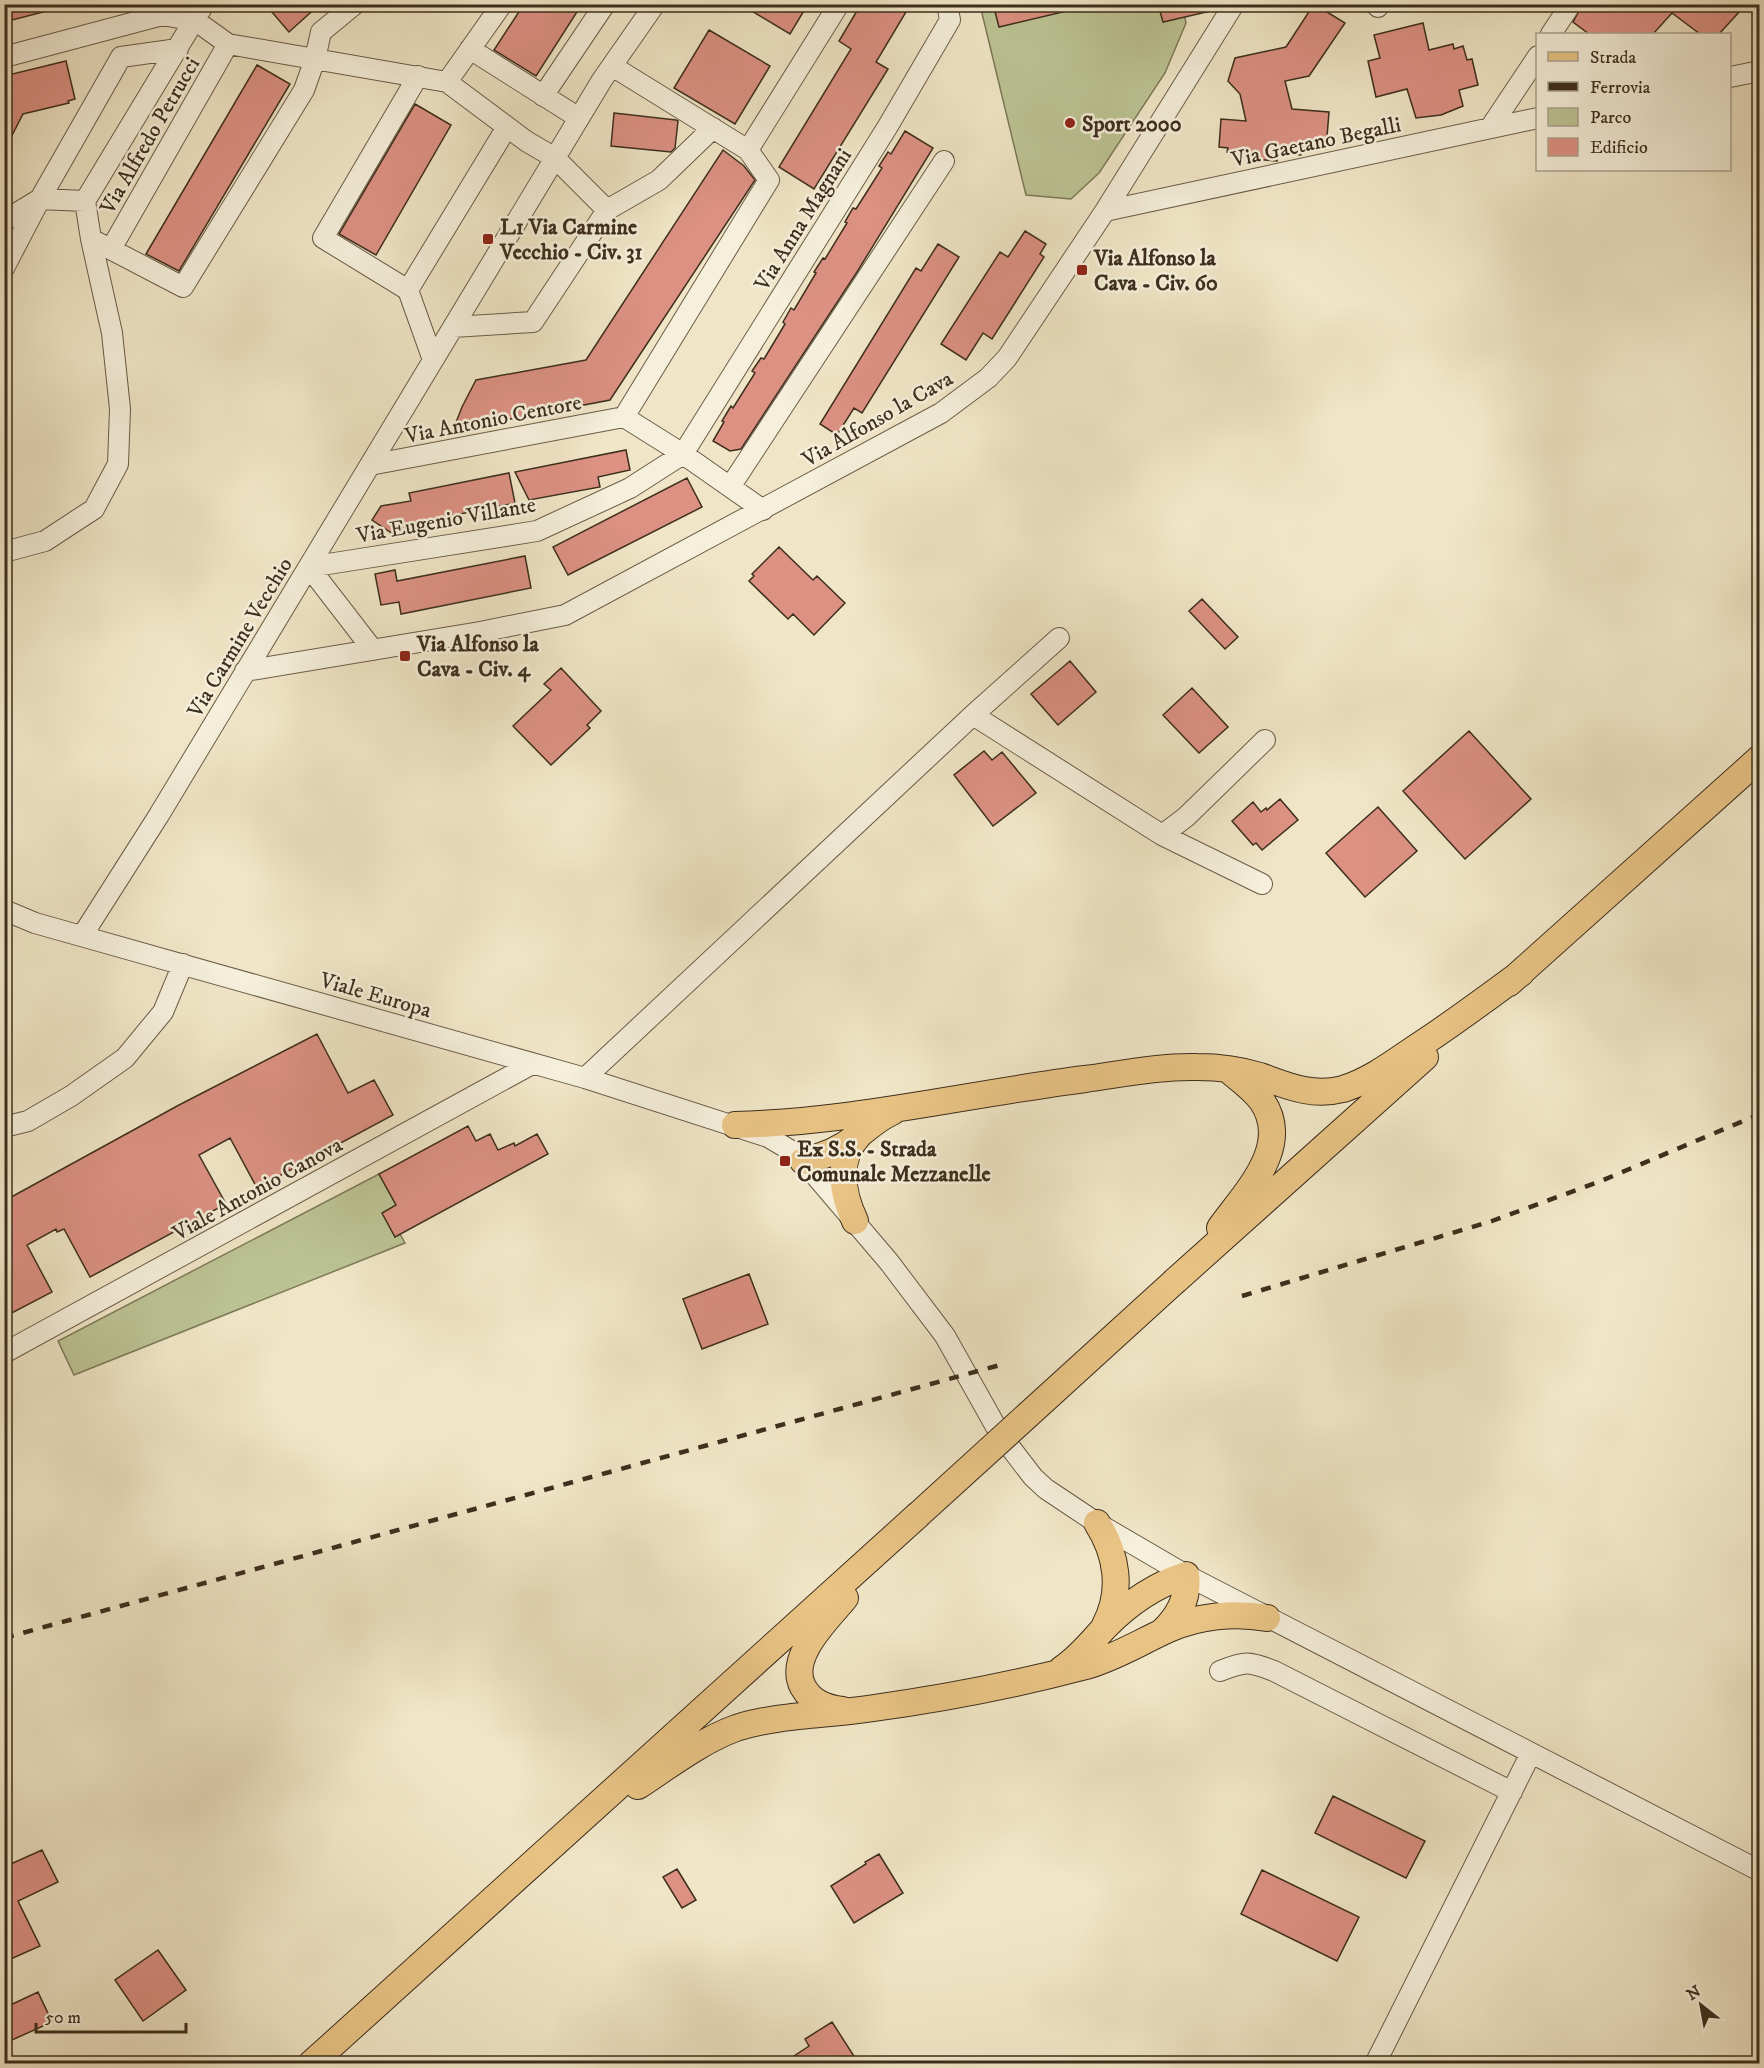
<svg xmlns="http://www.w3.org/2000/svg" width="1764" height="2068" font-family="'IM FELL DW Pica',serif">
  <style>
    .green { fill: #bcc494; stroke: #7c7958; stroke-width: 1.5 }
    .building { fill: #dc9183; stroke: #3d2e1d; stroke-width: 1.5 }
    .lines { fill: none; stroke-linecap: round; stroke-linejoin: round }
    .minor-casing { stroke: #6a5c48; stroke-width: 22 }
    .major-casing { stroke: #3d2e1d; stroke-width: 28 }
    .minor { stroke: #f5efdb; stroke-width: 20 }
    .major { stroke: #e8c384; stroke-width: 26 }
    .rail { stroke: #3d2e1d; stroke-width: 4.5; stroke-dasharray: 10 10; stroke-linecap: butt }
    .major-bridge-casing { stroke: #3d2e1d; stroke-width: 28; stroke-linecap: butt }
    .major-bridge { stroke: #e8c384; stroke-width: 26 }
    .poi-dot { fill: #8f2418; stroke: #f5efdb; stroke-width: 2 }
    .labels { text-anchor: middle; stroke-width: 5; stroke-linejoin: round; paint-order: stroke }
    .poi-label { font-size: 22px; font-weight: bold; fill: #3d2e1d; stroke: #f5efdb; text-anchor: start }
    .street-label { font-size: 22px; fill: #3d2e1d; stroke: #f5efdb }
  </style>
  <rect width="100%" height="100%" fill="#f0e6c7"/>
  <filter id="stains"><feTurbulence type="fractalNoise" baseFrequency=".00333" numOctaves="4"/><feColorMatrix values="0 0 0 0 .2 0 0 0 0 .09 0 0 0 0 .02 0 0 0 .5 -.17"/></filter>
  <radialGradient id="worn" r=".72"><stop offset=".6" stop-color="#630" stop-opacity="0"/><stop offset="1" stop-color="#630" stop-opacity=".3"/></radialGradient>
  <path class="green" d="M980 5H1182L1186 23 1165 73 1099 173 1071 199 1026 195Z
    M379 1174 396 1205 395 1237 400 1234 405 1243 74 1375 58 1341Z"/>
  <path class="building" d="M4 4H50L51 10 4 22Z
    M265 4H320L289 32Z
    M524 4H582L536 76 494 50Z
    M740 4H808L790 34Z
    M861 4H907L903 11 906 12 876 62 888 69 814 189 779 167 851 49 839 41Z
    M993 4H1066L1067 11 999 27Z
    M1158 4H1210L1211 11 1163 22Z
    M1314 4 1345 23 1309 76 1285 81 1292 109 1329 112 1326 149 1302 147 1301 155 1278 153 1277 161 1251 159 1252 154 1227 152 1228 148 1219 147 1221 119 1246 121 1240 94 1228 81 1235 58 1286 47Z
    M1583 4H1731L1740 11 1719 34H1700L1672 13 1653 34H1589L1573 22Z
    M1423 23 1429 50 1453 44 1454 49 1463 46 1467 60 1472 59 1478 85 1459 90 1463 106 1441 115 1416 118 1407 89 1376 97 1368 61 1380 58 1374 35Z
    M709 30 770 66 735 124 674 88Z
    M66 61 75 99 68 101 69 103 23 114 4 151V76Z
    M257 65 290 84 179 271 146 254Z
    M415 104 451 125 376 255 339 234Z
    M614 113 676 120 678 121 675 148 671 152 611 146Z
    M905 131 933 148 857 272 741 449 730 451 713 441 724 422 722 421 731 406 733 408 755 373 752 371 761 358 764 359 785 324 783 322 791 308 794 310 816 273 814 272 823 258 825 259 847 223 845 222 853 208 856 209 882 168 879 166 888 152 891 154Z
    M723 150 744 166 755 180 610 400 453 430 462 407 476 380 586 360Z
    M1025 231 1046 244 1040 254 1044 257 992 339 983 333 966 360 941 344 1000 252 1008 257Z
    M938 244 959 257 862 413 854 408 837 435 820 424 916 268 921 271Z
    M626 450 630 470 598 477 600 487 529 500 515 472Z
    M509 473 515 503 415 523 417 531 396 536 372 520 381 506 411 501 409 493Z
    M687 478 702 507 568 575 553 547Z
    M779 547 813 580 817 576 845 603 814 635 793 614 788 619 749 581 754 576 752 574Z
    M525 556 531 588 401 614 399 602 381 605 375 574 395 570 397 581Z
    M1202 599 1238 637 1225 649 1189 611Z
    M1070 661 1096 692 1058 725 1031 694Z
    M561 668 601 711 587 725 590 728 551 765 513 726 551 690 544 684Z
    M1192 688 1228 727 1199 753 1163 715Z
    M1469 731 1531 799 1465 859 1403 791Z
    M984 751 992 760 1002 752 1036 793 993 826 954 775Z
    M1280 799 1298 820 1262 850 1256 843 1253 845 1232 821 1253 802 1261 812 1266 808 1267 810Z
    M1378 807 1417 851 1365 897 1326 853Z
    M317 1034 348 1093 374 1080 393 1115 257 1188 230 1138 199 1155 226 1204 90 1277 64 1229 57 1232 56 1229 27 1245 52 1292 4 1317V1201L179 1105Z
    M468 1126 476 1141 490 1134 498 1150 514 1143 515 1146 537 1134 548 1154 395 1237 382 1213 396 1205 379 1174Z
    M749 1274 768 1324 702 1349 683 1299Z
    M1333 1796 1425 1841 1406 1878 1315 1833Z
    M42 1850 58 1882 18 1901 40 1946 4 1962V1867Z
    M879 1854 903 1893 854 1923 831 1886 866 1864 865 1862Z
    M677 1869 696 1900 682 1908 663 1877Z
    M1262 1870 1359 1917 1337 1961 1241 1914Z
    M158 1950 186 1990 143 2021 115 1980Z
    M38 1992 52 2022 12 2040 11 2036 4 2039V2008Z
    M832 2022 859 2064H782L809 2046 805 2039Z"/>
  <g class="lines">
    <defs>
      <path id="minor" d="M1375 4 1378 7
        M1551 34 1571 4
        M470 49 579 118
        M4 57 162 15 196 21 228 44 447 82 526 141 555 158 607 210 533 322 453 327
        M612 66 748 150
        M1730 77 1760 71
        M447 82 502 4
        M543 96 605 4
        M1490 128 1538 56
        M607 210 659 180 713 128
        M1105 211 1538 118
        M4 221 40 199 121 57 178 49
        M91 239 183 287 304 90 315 59 321 32 355 4
        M111 249 228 44
        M4 268 40 199 85 201
        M408 290 323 238 418 76
        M433 360 408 290 507 127
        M624 417 769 180 748 150 839 4
        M624 417 683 454 763 510
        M370 465 624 417
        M730 487 944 161
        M4 552 45 541 94 509 118 464 120 409 112 333 91 239 85 201 204 4
        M373 650 309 567 537 531 630 488 683 454 888 126 950 20 947 4
        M245 671 480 632 565 615 941 413 988 378 1007 358 1105 211 1234 4
        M973 715 1059 638
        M1162 835 1262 884
        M4 910 35 923 585 1078 768 1137 790 1150 803 1161 889 1262 945 1336 1000 1434 1033 1477 1046 1489 1097 1523 1186 1575 1760 1871
        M82 936 159 815 602 80 655 4
        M585 1078 973 715 1162 835 1186 817 1265 740
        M4 1127 28 1121 71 1096 125 1058 163 1012 183 964
        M4 1353 532 1064
        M1220 1671C1245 1661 1249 1661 1274 1671L1512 1792
        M1375 2064 1531 1753"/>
      <path id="major" d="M1509 983 1760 758
        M735 1125C853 1122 968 1094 1085 1079 1122 1074 1160 1066 1197 1067 1217 1067 1241 1070 1260 1076 1288 1086 1312 1097 1343 1089 1369 1081 1392 1064 1414 1049 1451 1025 1486 999 1521 973
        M803 1161C823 1157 841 1149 856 1137 868 1128 878 1118 892 1112
        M855 1221C842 1193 836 1159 859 1135
        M1220 1228C1245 1193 1293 1146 1262 1101 1254 1090 1243 1082 1232 1073
        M1175 1281 1425 1057
        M1097 1523C1117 1554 1123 1591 1105 1625
        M1062 1669C1080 1657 1092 1641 1106 1626 1129 1603 1155 1585 1186 1575 1189 1598 1178 1617 1162 1632
        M842 1710C826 1708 812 1703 803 1687 787 1657 827 1620 845 1598
        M638 1786C670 1765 701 1741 736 1728 776 1715 825 1715 867 1709 941 1699 1014 1685 1086 1666 1117 1657 1140 1642 1169 1629 1199 1616 1234 1612 1267 1618
        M311 2064 918 1515"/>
    </defs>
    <use href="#minor" class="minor-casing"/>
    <use href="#major" class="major-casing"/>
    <use href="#minor" class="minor"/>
    <use href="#major" class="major"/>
    <path class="rail" d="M1242 1296 1492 1221 1601 1181 1760 1114
      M4 1638 1000 1365"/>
    <defs>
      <path id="major-bridge" d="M918 1515 1175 1281"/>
    </defs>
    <use href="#major-bridge" class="major-bridge-casing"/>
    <use href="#major-bridge" class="major-bridge"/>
  </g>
  <g class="poi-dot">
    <circle cx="1070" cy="123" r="6"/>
    <rect x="482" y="233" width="12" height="12" rx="3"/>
    <rect x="1076" y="264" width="12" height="12" rx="3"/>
    <rect x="399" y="650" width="12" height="12" rx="3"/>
    <rect x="779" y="1155" width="12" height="12" rx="3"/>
  </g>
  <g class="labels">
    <g class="poi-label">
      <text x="1082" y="131">Sport 2000</text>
      <text x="500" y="234">L1 Via Carmine<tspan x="500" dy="25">Vecchio - Civ. 31</tspan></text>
      <text x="1094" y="265">Via Alfonso la<tspan x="1094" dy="25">Cava - Civ. 60</tspan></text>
      <text x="417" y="651">Via Alfonso la<tspan x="417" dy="25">Cava - Civ. 4</tspan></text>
      <text x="797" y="1156">Ex S.S. - Strada<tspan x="797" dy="25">Comunale Mezzanelle</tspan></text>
    </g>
    <g class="street-label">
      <text transform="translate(149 135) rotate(-60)" y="8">Via Alfredo Petrucci</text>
      <text transform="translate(1316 141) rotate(-12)" y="8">Via Gaetano Begalli</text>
      <text transform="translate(802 219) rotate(-58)" y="8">Via Anna Magnani</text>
      <text transform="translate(493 418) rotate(-11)" y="8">Via Antonio Centore</text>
      <text transform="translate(877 418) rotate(-30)" y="8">Via Alfonso la Cava</text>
      <text transform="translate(446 519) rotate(-10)" y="8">Via Eugenio Villante</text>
      <text transform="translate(239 637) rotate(-59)" y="8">Via Carmine Vecchio</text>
      <text transform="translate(376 994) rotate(16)" y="8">Viale Europa</text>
      <text transform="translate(257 1188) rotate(-29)" y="8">Viale Antonio Canova</text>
    </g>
  </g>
  <rect width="1764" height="2068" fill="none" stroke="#f0e6c7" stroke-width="24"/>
  <rect x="6" y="6" width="1752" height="2056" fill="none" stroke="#3d2e1d" stroke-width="3"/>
  <rect x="12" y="12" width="1740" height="2044" fill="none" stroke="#3d2e1d" stroke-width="1.5"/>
  <rect x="1536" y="33" width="195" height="138" fill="#f5efdb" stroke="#aba28f" stroke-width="1.5"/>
  <rect x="1548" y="52" width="30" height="9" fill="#e8c384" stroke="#aba28f" stroke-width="1.5"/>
  <text x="1590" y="63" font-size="18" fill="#3d2e1d">Strada</text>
  <rect x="1548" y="82" width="30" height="9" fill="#3d2e1d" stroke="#aba28f" stroke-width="1.5"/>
  <text x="1590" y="93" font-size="18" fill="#3d2e1d">Ferrovia</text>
  <rect x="1548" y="108" width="30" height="18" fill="#bcc494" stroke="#aba28f" stroke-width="1.5"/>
  <text x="1590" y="123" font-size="18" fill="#3d2e1d">Parco</text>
  <rect x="1548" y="138" width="30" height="18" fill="#dc9183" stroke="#aba28f" stroke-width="1.5"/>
  <text x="1590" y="153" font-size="18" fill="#3d2e1d">Edificio</text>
  <g transform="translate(1701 2005) rotate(329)" stroke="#f5efdb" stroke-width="4.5" paint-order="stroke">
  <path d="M0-4.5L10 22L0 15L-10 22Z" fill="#3d2e1d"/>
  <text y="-9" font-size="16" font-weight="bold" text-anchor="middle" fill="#3d2e1d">N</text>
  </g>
  <path d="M36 2023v9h150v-9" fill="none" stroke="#3d2e1d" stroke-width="3"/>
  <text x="45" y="2023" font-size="18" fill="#3d2e1d" stroke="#f5efdb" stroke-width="4.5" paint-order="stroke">50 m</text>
  <rect width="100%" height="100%" filter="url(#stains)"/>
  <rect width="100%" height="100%" fill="url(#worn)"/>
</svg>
